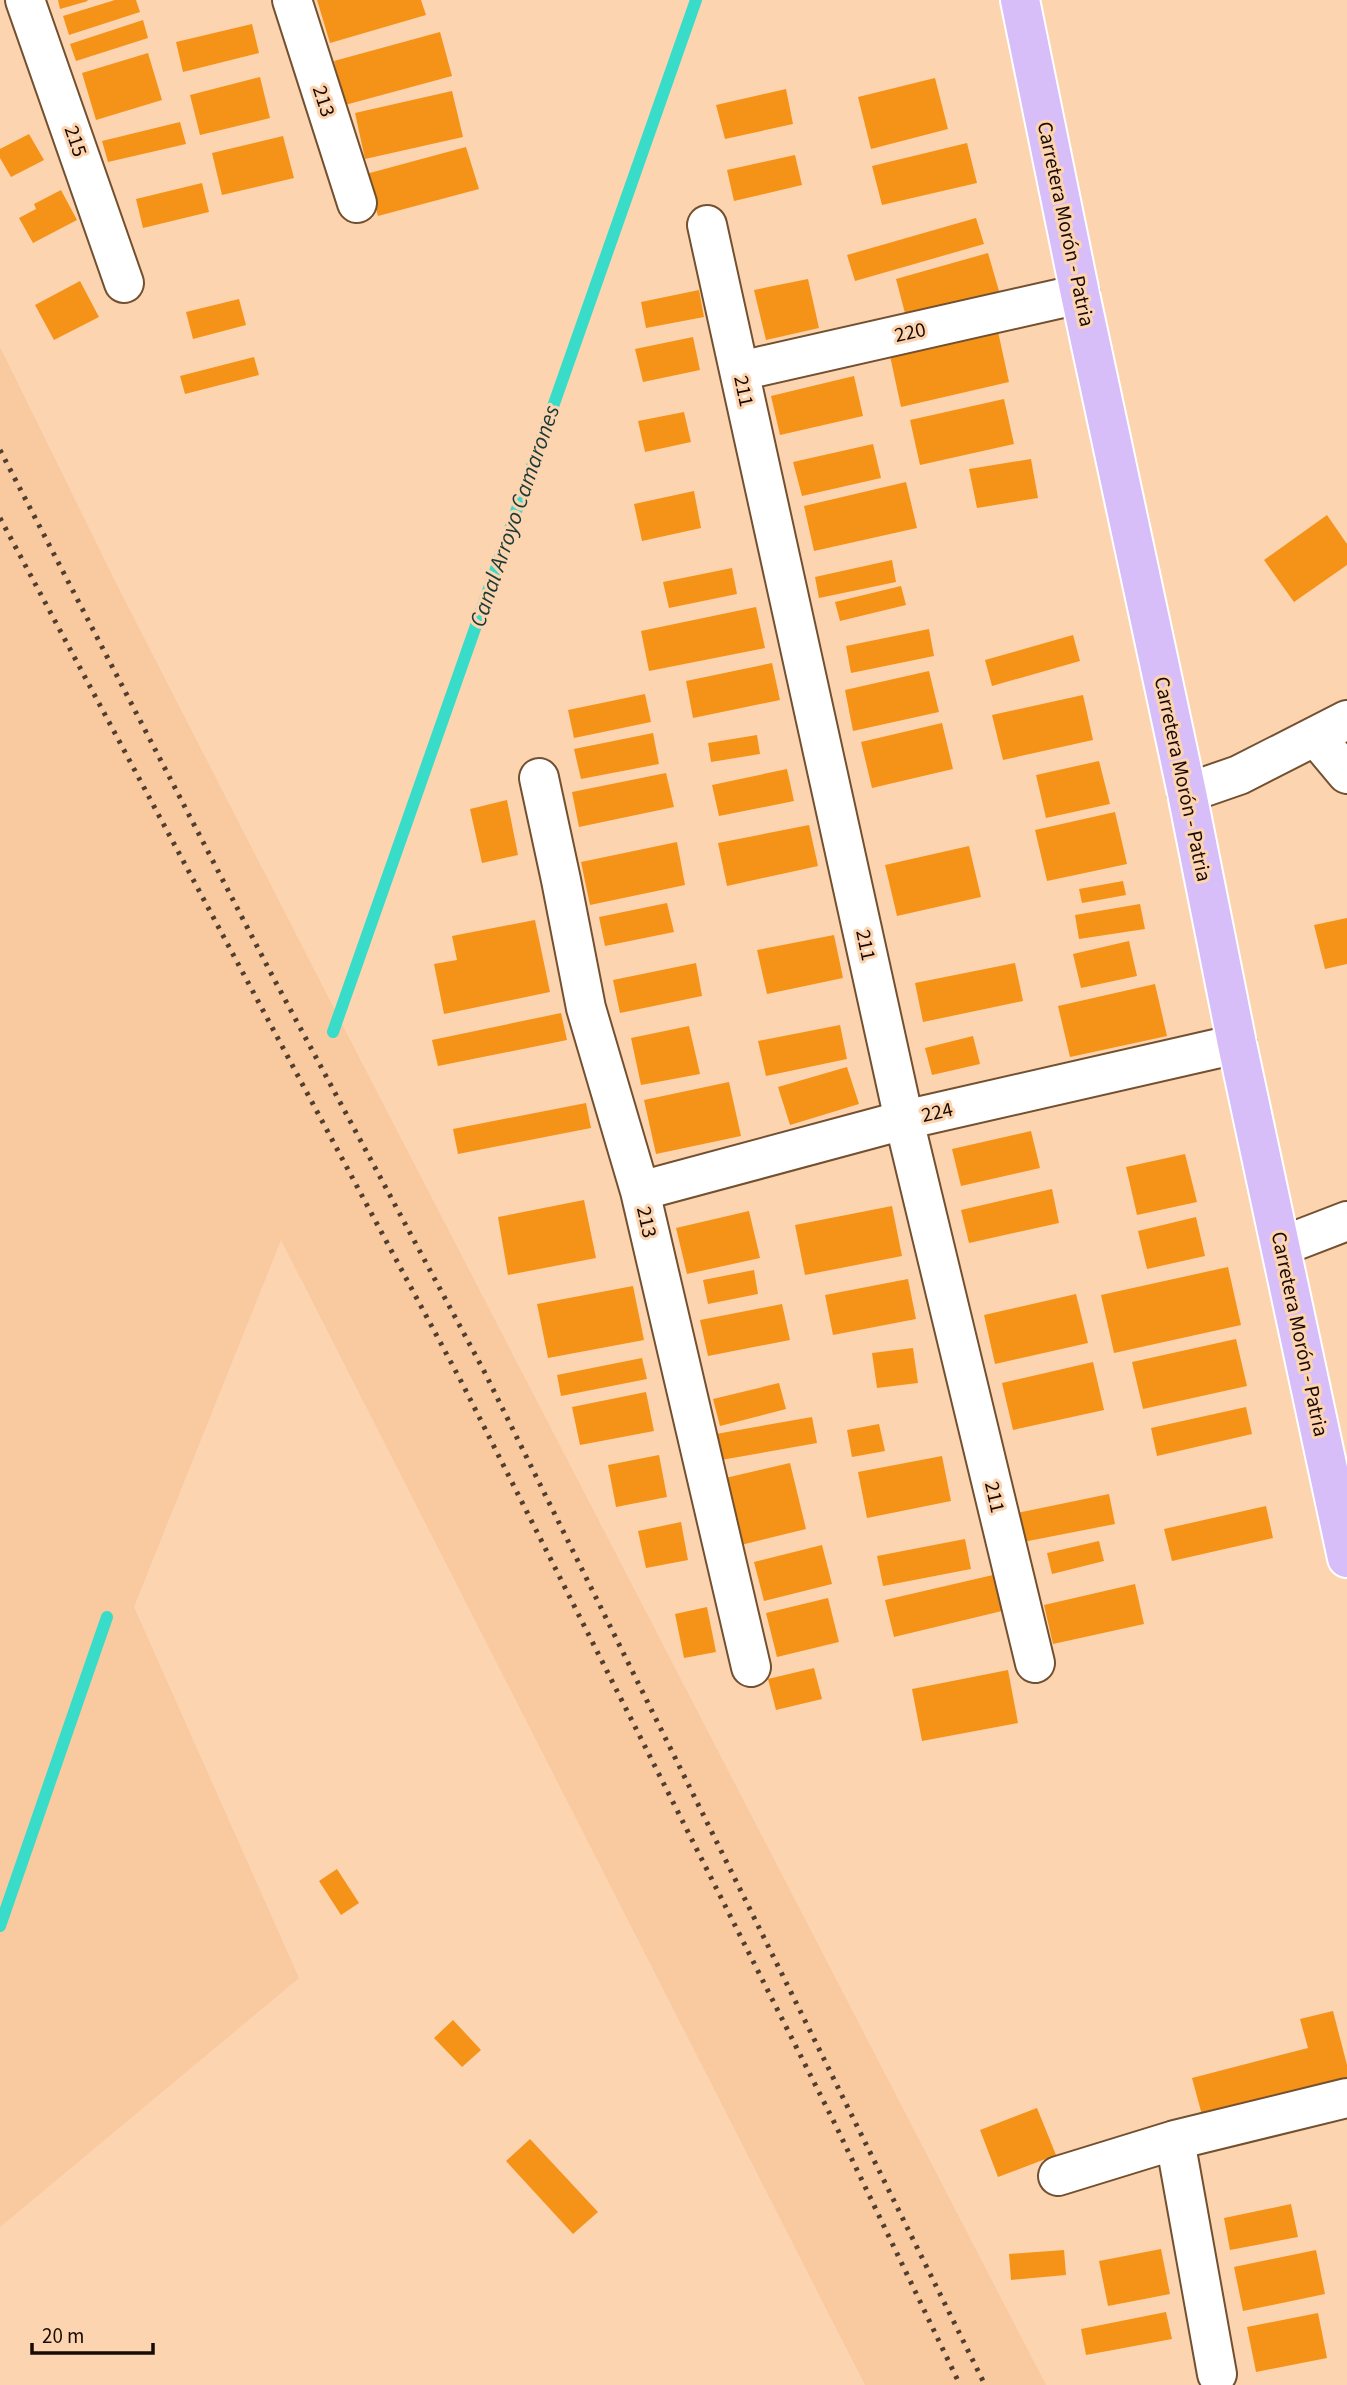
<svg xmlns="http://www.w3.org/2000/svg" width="1347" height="2385" font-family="'Source Sans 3',sans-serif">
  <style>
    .built { fill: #f9c9a0 }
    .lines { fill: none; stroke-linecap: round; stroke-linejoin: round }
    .stream { stroke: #38dcc8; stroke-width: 12 }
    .building { fill: #f59218 }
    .minor-casing { stroke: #73502f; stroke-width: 42 }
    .major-casing { stroke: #fff; stroke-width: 42 }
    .minor { stroke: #fff; stroke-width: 38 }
    .major { stroke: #d7bef8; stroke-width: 38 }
    .rail { stroke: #523e2e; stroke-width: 5; stroke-dasharray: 3.5 7; stroke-linecap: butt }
    .labels { text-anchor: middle; stroke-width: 6; stroke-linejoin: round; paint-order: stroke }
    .street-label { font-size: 21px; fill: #190b02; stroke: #fdd4b0 }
    .water-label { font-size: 23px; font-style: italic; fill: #1a3a36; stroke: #fdd4b0 }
  </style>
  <rect width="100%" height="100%" fill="#fdd4b0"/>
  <path class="built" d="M0 347 118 587 361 1061 1046 2385H865L281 1240 134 1607 299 1978 0 2227Z"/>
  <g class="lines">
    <path class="stream" d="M333 1032 696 0
      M0 1926 107 1617"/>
  </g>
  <path class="building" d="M58 0H87L88 1 60 9Z
    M115 0H136L140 12 69 35 63 16Z
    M317 0H421L426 15 330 43Z
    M143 20 148 38 76 61 70 44Z
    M252 24 259 53 183 72 176 42Z
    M440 32 452 76 345 105 334 61Z
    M148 53 162 100 96 120 82 73Z
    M260 77 270 118 200 135 190 95Z
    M935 78 948 129 871 149 858 97Z
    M786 89 793 124 725 139 716 105Z
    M452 91 463 137 365 159 355 113Z
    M180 122 186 144 108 162 102 141Z
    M29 134 44 160 11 177 0 158V149Z
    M283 136 294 178 222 195 212 153Z
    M967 143 977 183 882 205 872 166Z
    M466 147 479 189 378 216 366 174Z
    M795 155 802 185 734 201 727 170Z
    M202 183 209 212 143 228 136 199Z
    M61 190 77 220 33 243 19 218 36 209 34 204Z
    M976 218 984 244 855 281 847 255Z
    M988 253 999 291 906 317 896 279Z
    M808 279 819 328 766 340 754 290Z
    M80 281 99 317 54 340 35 305Z
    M699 290 704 317 646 328 641 302Z
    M239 299 246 325 193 339 186 312Z
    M997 327 1009 382 901 407 889 351Z
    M693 337 700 370 643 382 635 349Z
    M254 357 259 375 185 394 180 376Z
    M854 376 863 416 780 435 771 396Z
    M1004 399 1014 444 920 465 910 420Z
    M684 412 691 442 645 452 638 421Z
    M873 444 881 478 802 496 793 462Z
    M1031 459 1038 498 977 508 969 469Z
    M906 482 917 528 814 551 804 506Z
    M694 491 701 528 642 541 634 504Z
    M1327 515 1347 544V565L1294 602 1264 560Z
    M892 560 896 582 819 598 815 577Z
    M732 568 737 594 669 608 663 582Z
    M901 586 906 605 840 621 835 602Z
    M756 607 765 648 649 671 641 631Z
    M929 629 934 656 851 673 846 646Z
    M1073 635 1080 661 992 686 985 660Z
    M772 663 780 700 693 718 686 681Z
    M929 671 939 712 853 731 845 690Z
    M645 694 651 722 574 738 568 710Z
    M1083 695 1093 740 1003 760 992 715Z
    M942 723 953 769 872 788 861 742Z
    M653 733 659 764 581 779 574 749Z
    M757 735 760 754 711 762 708 743Z
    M1099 761 1110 804 1046 818 1036 775Z
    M787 769 794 801 719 816 712 785Z
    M666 773 674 807 579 827 572 792Z
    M507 800 518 855 482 863 470 809Z
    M1115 812 1127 864 1047 881 1035 830Z
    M809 825 818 866 727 886 718 843Z
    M677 842 685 885 590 905 581 862Z
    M969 846 981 897 897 916 885 865Z
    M1123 881 1126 895 1082 903 1079 889Z
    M667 903 674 932 605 946 599 917Z
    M1140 904 1145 929 1079 939 1075 915Z
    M1347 918V964L1325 969 1314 925Z
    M535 920 550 992 444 1014 434 964 457 960 452 936Z
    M834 935 843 978 767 994 757 950Z
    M1129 941 1137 976 1081 988 1073 954Z
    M696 963 702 996 620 1013 613 980Z
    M1015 963 1023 1001 923 1022 915 983Z
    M1155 984 1167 1036 1070 1057 1058 1006Z
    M561 1013 567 1040 438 1066 432 1040Z
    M840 1025 847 1059 766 1076 758 1041Z
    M689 1026 700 1074 641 1085 631 1038Z
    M973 1036 980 1064 932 1075 925 1048Z
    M847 1067 859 1104 790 1125 778 1087Z
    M729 1082 741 1136 656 1154 644 1100Z
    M586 1103 591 1128 458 1154 453 1129Z
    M1031 1131 1040 1168 961 1186 952 1149Z
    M1185 1154 1197 1202 1137 1215 1126 1167Z
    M1052 1189 1059 1223 969 1243 961 1210Z
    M584 1200 596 1258 508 1275 498 1217Z
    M892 1206 902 1256 805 1275 795 1225Z
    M749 1211 760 1258 687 1274 676 1228Z
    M1196 1217 1205 1256 1147 1269 1138 1231Z
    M1228 1267 1241 1325 1114 1353 1101 1295Z
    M754 1270 758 1294 708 1304 703 1280Z
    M908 1279 916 1319 833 1335 825 1295Z
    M633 1286 644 1340 548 1358 537 1304Z
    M1076 1294 1088 1343 995 1364 984 1315Z
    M782 1304 790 1340 708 1356 700 1320Z
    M1236 1339 1247 1386 1143 1409 1132 1362Z
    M913 1348 918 1383 877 1388 872 1353Z
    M642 1358 647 1379 561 1396 557 1375Z
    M1093 1362 1104 1410 1013 1430 1002 1383Z
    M779 1383 786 1409 720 1426 713 1399Z
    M646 1392 654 1431 580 1445 572 1407Z
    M1246 1407 1252 1434 1157 1456 1151 1428Z
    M812 1417 817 1443 721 1460 716 1434Z
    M879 1424 885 1451 852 1457 847 1430Z
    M659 1455 667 1497 616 1507 608 1465Z
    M942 1456 951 1501 867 1518 858 1472Z
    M790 1463 806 1529 737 1546 721 1479Z
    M1109 1494 1115 1524 1023 1542 1017 1513Z
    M1266 1506 1273 1538 1172 1561 1164 1529Z
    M681 1522 688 1560 646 1568 638 1531Z
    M965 1539 971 1569 883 1586 877 1556Z
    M1099 1541 1104 1561 1052 1574 1047 1553Z
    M822 1545 832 1584 764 1601 754 1562Z
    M993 1575 1002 1611 894 1637 885 1600Z
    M1135 1584 1144 1624 1053 1644 1044 1605Z
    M828 1598 839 1642 777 1657 766 1613Z
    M707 1607 716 1652 684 1658 675 1614Z
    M814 1668 822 1699 776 1710 768 1679Z
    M1008 1670 1018 1723 922 1741 912 1689Z
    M337 1869 359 1903 341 1915 319 1881Z
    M1333 2011 1347 2065V2078L1202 2115 1192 2078 1308 2048 1300 2019Z
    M453 2020 481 2050 462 2067 434 2038Z
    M1037 2108 1056 2155 998 2177 980 2130Z
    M530 2139 598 2212 573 2234 506 2161Z
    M1291 2204 1298 2237 1230 2250 1224 2218Z
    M1161 2249 1170 2294 1108 2306 1099 2261Z
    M1064 2250 1066 2275 1011 2280 1009 2254Z
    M1316 2250 1325 2294 1243 2311 1234 2267Z
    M1166 2312 1172 2339 1086 2355 1081 2329Z
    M1318 2313 1327 2358 1256 2372 1247 2327Z"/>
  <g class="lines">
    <defs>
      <path id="minor" d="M25 0 124 283
        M292 0 357 203
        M707 225 904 1120 1035 1663
        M740 371 1080 294
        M1316 737 1347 774
        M539 778 561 880 586 1008 640 1191 751 1667
        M1187 793 1239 775 1347 720
        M640 1191 904 1120 1237 1044
        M1282 1246 1347 1221
        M1175 2140 1217 2374
        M1058 2176 1175 2140 1347 2098"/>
      <path id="major" d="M1020 0 1080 294 1187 793 1237 1044 1347 1558"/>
    </defs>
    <use href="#minor" class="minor-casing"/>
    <use href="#major" class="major-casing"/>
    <use href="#minor" class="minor"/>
    <use href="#major" class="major"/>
    <path class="rail" d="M0 450 274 979 484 1371 985 2385
      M0 518 462 1383 836 2126 960 2385"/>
  </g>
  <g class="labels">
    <g class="street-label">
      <text transform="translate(324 101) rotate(72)" y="7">213</text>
      <text transform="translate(76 141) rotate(71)" y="7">215</text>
      <text transform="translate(1066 224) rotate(78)" y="7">Carretera Morón - Patria</text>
      <text transform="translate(910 332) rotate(-13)" y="7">220</text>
      <text transform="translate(744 391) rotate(78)" y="7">211</text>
      <text transform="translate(1183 779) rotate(78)" y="7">Carretera Morón - Patria</text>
      <text transform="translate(866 945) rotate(78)" y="7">211</text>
      <text transform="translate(937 1112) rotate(-13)" y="7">224</text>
      <text transform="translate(647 1222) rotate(77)" y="7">213</text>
      <text transform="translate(1300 1334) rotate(78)" y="7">Carretera Morón - Patria</text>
      <text transform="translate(995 1497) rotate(77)" y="7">211</text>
    </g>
    <g class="water-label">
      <text transform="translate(514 516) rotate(-71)" y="8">Canal Arroyo Camarones</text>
    </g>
  </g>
  <path d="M32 2343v10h121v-10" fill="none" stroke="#190b02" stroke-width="3.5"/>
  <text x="42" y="2343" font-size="21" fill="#190b02" stroke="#fdd4b0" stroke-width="5" paint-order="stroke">20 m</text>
</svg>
